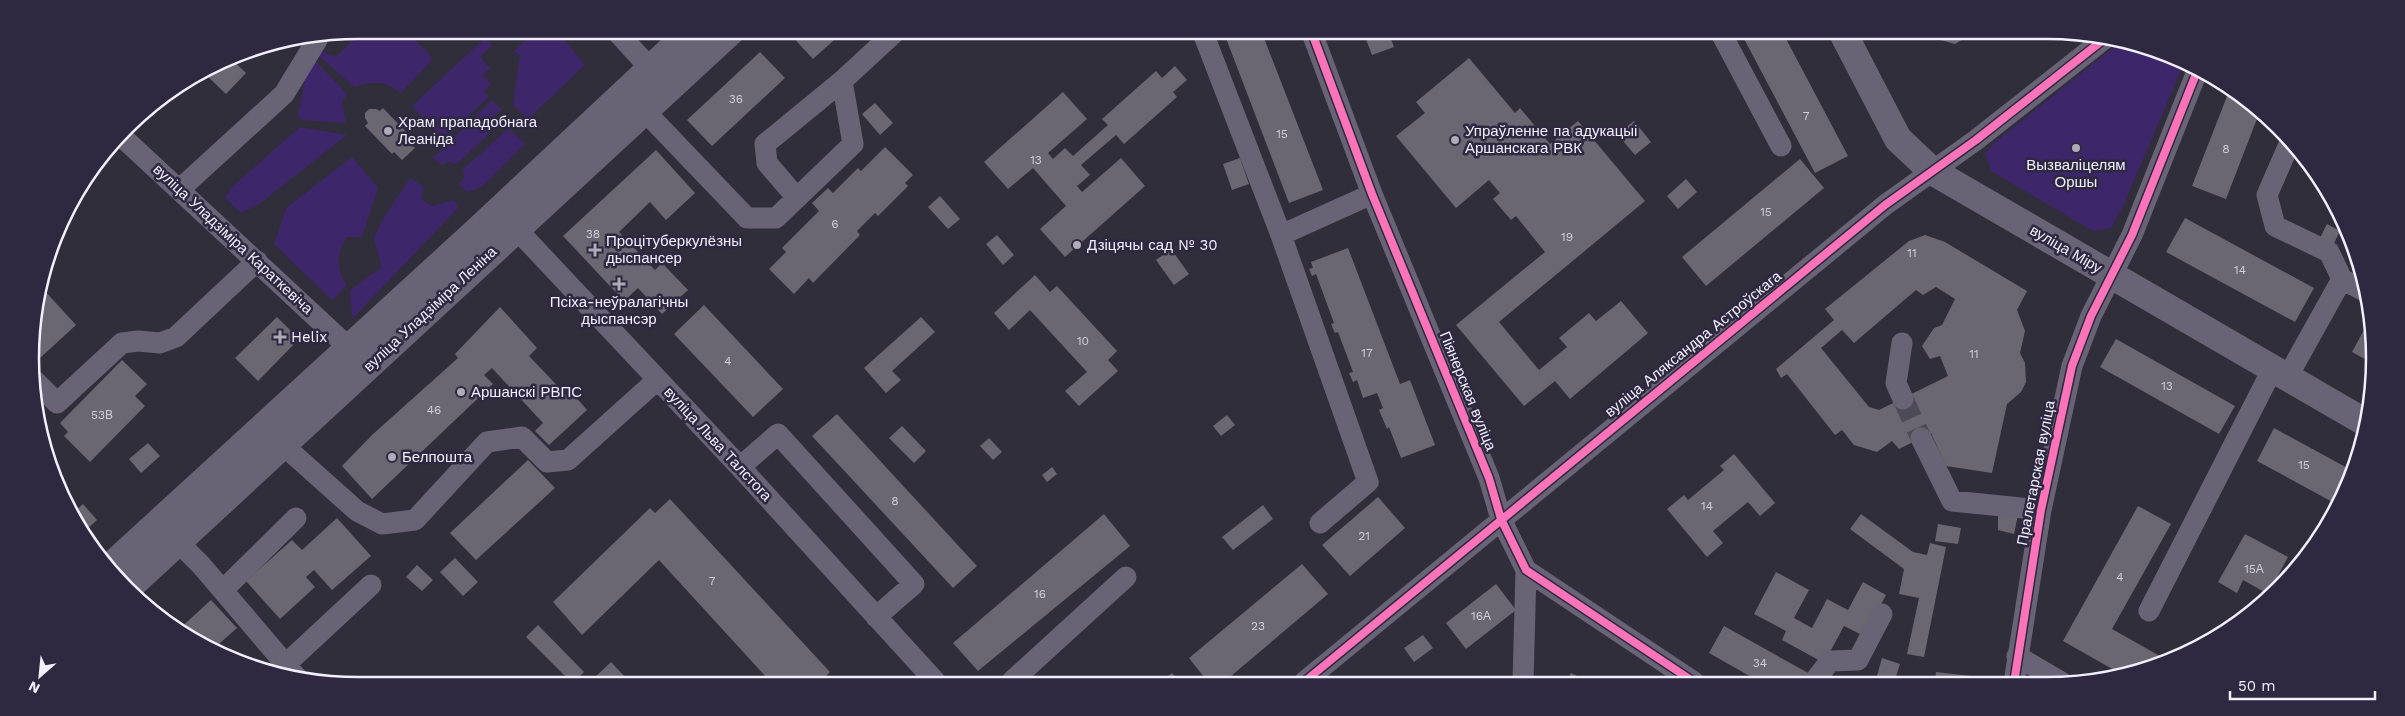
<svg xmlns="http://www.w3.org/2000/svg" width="2405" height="716" font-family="'Work Sans',sans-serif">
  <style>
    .green { fill: #3e266b }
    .building { fill: #6a6773; fill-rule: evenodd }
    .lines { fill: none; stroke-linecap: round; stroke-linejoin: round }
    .minor-tunnel { stroke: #4e4b58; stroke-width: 21; stroke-dasharray: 21 11; stroke-linecap: butt }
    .minor { stroke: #686476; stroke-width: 21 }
    .major { stroke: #686475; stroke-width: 28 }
    .cycleway-casing { stroke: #2e2841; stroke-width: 11 }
    .cycleway { stroke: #fb73b8; stroke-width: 8 }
    .poi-dot { fill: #aeacb9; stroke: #2e2841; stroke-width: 2 }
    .labels { text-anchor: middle; stroke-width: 5; stroke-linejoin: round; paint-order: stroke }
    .number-label { font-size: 12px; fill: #d0ceda }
    .poi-label { font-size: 15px; fill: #f2f0fd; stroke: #2e2841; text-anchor: start }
    .street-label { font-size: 15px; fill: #f2f0fd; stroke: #2e2841 }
    .rim { fill: none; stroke: #f2f0fd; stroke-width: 2.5 }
  </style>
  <rect width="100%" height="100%" fill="#312e3b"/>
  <path class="green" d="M363 30H406L433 59 401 93C386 81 371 81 354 87L317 54 321 51 336 57Z
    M535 31H557L585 65 528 119 513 105 520 56 514 51Z
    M485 38 492 45 480 57 490 68 483 75 491 84 484 91 489 97 443 139 412 106Z
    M2123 40 2172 55 2185 61 2123 206 2111 228 2093 231 1991 171 1985 154 1994 143Z
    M312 57 347 94 342 103 346 123 300 120 298 115 309 61Z
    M492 100 502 110 495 115 494 129 457 164 448 162 442 165 433 158Z
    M300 127 347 135 259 204 241 213 225 198 232 187Z
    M509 128 525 144 482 187 467 192 459 184 465 177 462 170Z
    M352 157 378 188 362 237H346C337 255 335 268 347 285L332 300 274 244 286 208Z
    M410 178 424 187 421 199 432 206 454 200 458 208 352 319 350 290 382 267 374 239 380 224Z"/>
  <path class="building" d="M788 32H843L813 59Z
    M1224 33H1262L1323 190 1289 203Z
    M1364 34H1389L1394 47 1372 55Z
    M1742 35H1784L1848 156 1815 173Z
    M1925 36H1968L1955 44Z
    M760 52 785 78 712 146 687 120Z
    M229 57 246 73 226 94 204 73Z
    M1469 58 1515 113 1520 108 1550 144 1578 121 1645 201 1499 322 1539 370 1567 347 1559 338 1589 313 1596 321 1621 301 1648 333 1570 399 1555 381 1524 406 1456 325 1545 252 1516 216 1511 220 1493 199 1500 193 1489 180 1456 208 1396 136 1425 113 1416 102Z
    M1175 66 1187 80 1173 92 1177 97 1124 144 1116 135 1081 165 1090 175 1077 186 1082 192 1121 158 1145 186 1065 257 1040 229 1066 206 1033 168 1008 189 984 162 1063 92 1087 119 1048 153 1053 159 1065 148 1073 156 1108 125 1102 119 1156 71 1162 78Z
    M2231 86 2260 111 2226 199 2192 186Z
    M875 103 893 123 880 135 862 114Z
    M383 108 410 136 407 140 415 148 402 160 394 152 392 154 365 126 368 123 365 118V113L369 109H376L380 111Z
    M1634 121 1651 142 1635 155 1617 134Z
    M885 147 913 175 905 183 908 186 878 216 875 213 857 231 860 235 813 283 809 278 794 294 769 269 786 252 782 248 819 211 812 203 828 188 833 193 858 168 861 171Z
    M656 150 695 193 666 220 650 202 619 232 655 270 662 263 688 290 662 314 638 288 624 301 563 236Z
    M1240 158 1249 184 1232 190 1223 164Z
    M1800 159 1824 188 1706 286 1682 257Z
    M1686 179 1697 192 1678 209 1667 196Z
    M940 196 960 219 948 229 928 207Z
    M2185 218 2314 288 2295 322 2166 252Z
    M2327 224 2340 231 2333 245 2320 238Z
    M997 235 1014 255 1003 265 986 244Z
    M1925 235 1945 242 2027 291 2017 310 2025 331 2020 353 2025 363 2026 382 2021 392 2007 404 1992 473 1946 466 1931 433 1899 449 1892 441 1877 452 1854 445 1842 430 1835 435 1787 374 1781 378 1776 369 1834 320 1825 309 1909 241ZM1936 287 1955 299 1942 325 1934 328 1922 346 1930 359 1940 356 1948 376 1879 410 1869 407 1821 348 1842 330 1854 343 1916 290 1923 295Z
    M1348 248 1400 384 1410 380 1435 445 1401 458 1389 427 1387 429 1379 410 1383 408 1377 393 1363 398 1357 380 1353 382 1349 373 1353 372 1338 332 1335 333 1331 324 1334 323 1316 274 1312 276 1309 269 1313 268 1311 262Z
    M1171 249 1189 274 1174 285 1156 260Z
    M1035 275 1050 292 1057 286 1117 351 1108 360 1118 371 1079 406 1065 391 1087 372 1030 310 1009 330 994 313Z
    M43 289 76 325 39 359 32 351 31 336Z
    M704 305 783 389 753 417 674 334Z
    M500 307 537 348 529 356 570 399 574 395 587 410 549 445 535 431 543 423 492 368 484 375 493 384 372 499 342 466 372 435 458 358 455 354Z
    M277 317 299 339 258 381 235 358Z
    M921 317 935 332 892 371 901 380 886 393 864 368Z
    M2371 317 2375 358 2374 364 2352 352Z
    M2116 339 2235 406 2219 434 2100 367Z
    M122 360 147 384 135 396 145 406 90 462 64 436 68 432 60 423Z
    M837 414 977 566 953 588 812 436Z
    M1227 415 1235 425 1221 436 1213 426Z
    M902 426 926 451 914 463 889 438Z
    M2274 428 2351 470 2338 505 2257 461Z
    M989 438 1002 452 993 460 980 446Z
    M148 443 160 456 141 473 129 459Z
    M1734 454 1775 503 1760 516 1748 502 1713 531 1723 543 1707 557 1667 509 1684 495 1688 500 1724 470 1720 466Z
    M528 460 555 488 476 560 450 533Z
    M1052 467 1057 474 1047 482 1042 475Z
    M1378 497 1405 528 1350 576 1322 545Z
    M670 499 830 672 821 681H766L768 679 659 560 582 635 553 602 650 508 655 513Z
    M83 504 97 520 86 530 75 511Z
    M1263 505 1273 519 1233 550 1222 537Z
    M2138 506 2171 524 2112 629 2167 660 2121 674 2063 641Z
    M1104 514 1130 546 978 671 953 643Z
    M1861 514 1913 552 1927 555 1930 543 1946 547 1924 657 1907 654 1919 598 1899 594 1904 569 1850 529Z
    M1998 514 2018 515 2014 534 1998 530Z
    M337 518 371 556 332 590 314 570 306 577 315 587 280 619 246 581 292 540 302 550Z
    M1938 524 1961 528 1958 544 1935 541Z
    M2245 534 2288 557 2268 594 2243 580 2237 593 2218 582Z
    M455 558 478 582 463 596 440 572Z
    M1302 564 1328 594 1224 682H1208L1189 658Z
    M417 565 433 580 422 591 406 577Z
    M1776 572 1809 590 1794 618 1812 628 1827 599 1848 610 1863 582 1886 595 1864 636 1844 626 1824 663 1782 640 1786 631 1754 614Z
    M1496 584 1516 610 1466 649 1446 623Z
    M211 600 237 628 212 650 177 631Z
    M538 625 584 672 576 680H569L526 637Z
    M1724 626 1810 674 1805 683H1762L1709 653Z
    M1423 635 1433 648 1414 662 1404 648Z
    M1882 658 1900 664 1894 683H1875Z
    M611 662 628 680H592Z
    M1936 672 1997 679V683H1935Z
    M1172 673 1179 681H1162Z
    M1571 673 1589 682H1566Z"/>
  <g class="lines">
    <path class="minor-tunnel" d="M1903 399 1921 438"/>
    <path class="minor" d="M616 31 660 79
      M1203 33 1281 235
      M1312 33 1372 194 1489 478 1501 519 1526 570 1694 682
      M1722 35 1781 146
      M635 101 747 218H776L853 144 842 81 895 32
      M120 135 360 358
      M180 189 284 94 317 40
      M797 198 767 163 765 144 842 81
      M507 219 740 467 935 681
      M2342 279 2368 293
      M1902 343 1896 383 1903 399
      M2288 376 2342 279 2329 252 2275 226 2267 195 2291 140
      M35 381 57 403 122 343 138 341 160 343 176 337 257 261
      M1921 438 1952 501 2041 510
      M283 445 357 511 382 524 415 520 487 442 522 437 547 462 568 460 657 380
      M740 467 778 434 914 584 876 617
      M1320 523 1368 482 1281 235 1372 194
      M178 542 201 565 299 680
      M223 590 296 518
      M2149 611 2273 368
      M2017 656 2063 683
      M286 664 371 585
      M1012 681 1126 577
      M1304 682 1885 205 1976 140 2108 36
      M1523 682 1526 570
      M1813 683 1830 661 1858 660 1882 614
      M2014 683 2041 510 2072 366 2091 316 2132 235 2198 69"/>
    <path class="major" d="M1844 35 1898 139 1932 171 2368 424
      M109 568 477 231 691 31
      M129 587 731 31"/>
    <defs>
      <path id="cycleway" d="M1312 33 1372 194 1489 478 1501 519 1526 570 1694 682
        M1304 682 1885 205 1976 140 2108 36
        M2014 683 2041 510 2072 366 2091 316 2132 235 2198 69"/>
    </defs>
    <use href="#cycleway" class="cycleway-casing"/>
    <use href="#cycleway" class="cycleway"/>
  </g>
  <g class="poi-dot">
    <circle cx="388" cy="131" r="5"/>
    <circle cx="1455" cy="140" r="5"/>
    <circle cx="2076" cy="148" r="5"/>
    <circle cx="1077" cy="245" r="5"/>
    <path d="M592.5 242.5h5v5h5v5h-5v5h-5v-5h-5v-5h5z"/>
    <path d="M616.5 276.5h5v5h5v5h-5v5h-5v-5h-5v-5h5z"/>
    <path d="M277.5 329.5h5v5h5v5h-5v5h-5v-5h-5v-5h5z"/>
    <circle cx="461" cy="392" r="5"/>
    <circle cx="392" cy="457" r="5"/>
  </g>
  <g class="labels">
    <g class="number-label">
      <text x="736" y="103">36</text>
      <text x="1806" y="120">7</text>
      <text x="1282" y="138">15</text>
      <text x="2226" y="153">8</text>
      <text x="1036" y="164">13</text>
      <text x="1766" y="216">15</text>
      <text x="835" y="228">6</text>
      <text x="593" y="238">38</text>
      <text x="1567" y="241">19</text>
      <text x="1912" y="257">11</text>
      <text x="2240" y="274">14</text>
      <text x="1083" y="345">10</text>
      <text x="1367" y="357">17</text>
      <text x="1974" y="358">11</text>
      <text x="728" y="365">4</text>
      <text x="2167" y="390">13</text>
      <text x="434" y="414">46</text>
      <text x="102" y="419">53В</text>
      <text x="2304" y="469">15</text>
      <text x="895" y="505">8</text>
      <text x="1707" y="510">14</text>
      <text x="1364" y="540">21</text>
      <text x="2254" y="573">15А</text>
      <text x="2120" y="581">4</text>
      <text x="712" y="585">7</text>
      <text x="1040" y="598">16</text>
      <text x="1481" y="620">16А</text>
      <text x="1258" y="630">23</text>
      <text x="1760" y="667">34</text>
    </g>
    <g class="poi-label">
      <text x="398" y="127">Храм прападобнага<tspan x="398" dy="17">Леаніда</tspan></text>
      <text x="1465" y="136">Упраўленне па адукацыі<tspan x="1465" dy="17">Аршанскага РВК</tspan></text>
      <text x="2076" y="170" text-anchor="middle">Вызваліцелям<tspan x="2076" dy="17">Оршы</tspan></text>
      <text x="606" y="246">Процітуберкулёзны<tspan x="606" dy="17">дыспансер</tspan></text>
      <text x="1087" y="250">Дзіцячы сад № 30</text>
      <text x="619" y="307" text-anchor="middle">Псіха-неўралагічны<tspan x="619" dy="17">дыспансэр</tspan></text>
      <text x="291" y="342">Helix</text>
      <text x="471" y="397">Аршанскі РВПС</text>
      <text x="402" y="462">Белпошта</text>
    </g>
    <g class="street-label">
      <text transform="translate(233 239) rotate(43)" y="5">вуліца Уладзіміра Караткевіча</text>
      <text transform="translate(2066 249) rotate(30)" y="5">вуліца Міру</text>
      <text transform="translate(430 309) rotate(-43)" y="5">вуліца Уладзіміра Леніна</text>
      <text transform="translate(1693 344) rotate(-39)" y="5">вуліца Аляксандра Астроўскага</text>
      <text transform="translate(1468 391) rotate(68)" y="5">Піянерская вуліца</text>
      <text transform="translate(718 444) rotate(47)" y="5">вуліца Льва Талстога</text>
      <text transform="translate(2036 473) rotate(-79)" y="5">Пралетарская вуліца</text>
    </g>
  </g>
  <path d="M0 0H2405V716H0ZM358 39H2047A319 319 0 0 1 2366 358V358A319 319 0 0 1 2047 677H358A319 319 0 0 1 39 358V358A319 319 0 0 1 358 39Z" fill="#2e2841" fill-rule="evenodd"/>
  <path class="rim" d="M358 39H2047A319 319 0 0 1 2366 358V358A319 319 0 0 1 2047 677H358A319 319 0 0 1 39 358V358A319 319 0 0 1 358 39Z"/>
  <g transform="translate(40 676) rotate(207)" stroke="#2e2841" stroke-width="4" paint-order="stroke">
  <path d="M0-4L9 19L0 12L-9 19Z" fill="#f2f0fd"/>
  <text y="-8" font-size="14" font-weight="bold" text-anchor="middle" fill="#f2f0fd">N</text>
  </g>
  <path d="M2230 691v8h145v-8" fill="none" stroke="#f2f0fd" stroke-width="2.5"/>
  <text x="2238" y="691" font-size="15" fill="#f2f0fd" stroke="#2e2841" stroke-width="4" paint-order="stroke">50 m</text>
</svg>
